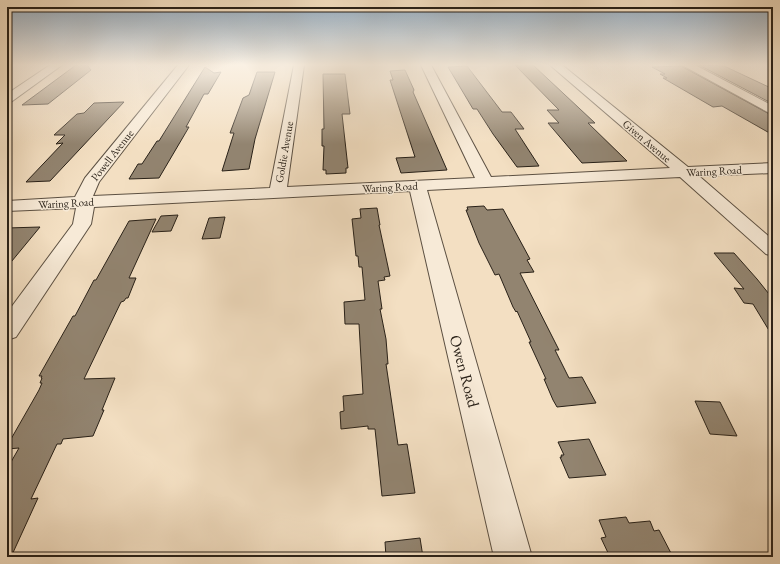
<svg xmlns="http://www.w3.org/2000/svg" width="780" height="564" font-family="'EB Garamond',serif">
  <style>
    .building { fill: #928470; stroke: #292118 }
    .lines { fill: none; stroke-linecap: round; stroke-linejoin: round }
    .minor-casing { stroke: #5c5042; stroke-width: 2 }
    .minor { fill: #f7ead7; fill-rule: evenodd }
    .labels { text-anchor: middle; stroke-width: 3; stroke-linejoin: round; paint-order: stroke }
    .far-street-label { font-size: 11px; fill: #292118; stroke: #f7ead7 }
    .near-street-label { font-size: 16px; fill: #292118; stroke: #f7ead7 }
  </style>
  <rect width="100%" height="100%" fill="#f3dfc2"/>
  <filter id="stains"><feTurbulence type="fractalNoise" baseFrequency=".005" numOctaves="4"/><feColorMatrix values="0 0 0 0 .2 0 0 0 0 .09 0 0 0 0 .02 0 0 0 .5 -.17"/></filter>
  <radialGradient id="worn" r=".72"><stop offset=".6" stop-color="#630" stop-opacity="0"/><stop offset="1" stop-color="#630" stop-opacity=".3"/></radialGradient>
  <path class="building" d="M76 65H87L91 70 48 104 22 105Z
    M515 65H533L595 123H588L627 161 582 163 548 123H559L547 110H559Z
    M699 65 724 66 773 89V104Z
    M467 66 502 112H511L524 129H515L539 166 517 167 493 134 477 109H473L448 67Z
    M681 66 773 116V135L722 106 713 107 663 78H667L660 74H665L652 67Z
    M205 67 214 73 221 72 208 94H204L186 127H189L159 178 129 179 138 164H142L157 141H159Z
    M405 70 414 90 413 92 447 170 401 173 396 158 415 157 390 80H393L390 71Z
    M257 72H275L255 139 249 169 222 171 234 133H230L243 98 249 95Z
    M323 74H345L350 114H342L348 168H346V173L326 174V170H323L324 146H322V129H324Z
    M124 102 50 181 26 182 63 143 56 144 65 135H54L77 114 84 113 94 103Z
    M484 206 487 210 503 209 530 259 527 260 534 272 520 273 559 350H555L569 378 582 377 596 403 557 407 553 400 544 379H546L529 342H531L517 311 516 312 513 307 499 274 495 275 479 243 466 210H468L467 207Z
    M377 208 380 225H379L390 276 384 277 385 280 378 281 382 309H380L386 339 388 364H386L398 445 407 444 415 493 382 496 375 429H368V426L341 429 340 412 344 411 343 396 363 394 359 324H345L344 302 365 300 362 267H359L358 256H356L352 219 361 218 360 209Z
    M178 215 171 231 152 232 161 216Z
    M225 217 220 238 202 239 209 218Z
    M156 219 129 278H136L128 298H126L124 301 121 302 84 379 115 378 102 410H104L93 436 63 439 61 444H57L31 499 38 498 11 557H7V469L19 448 7 449V446L39 390 42 383H40L42 378H41L42 376H39L73 316H75L94 280H96L129 221Z
    M40 227 21 250 7 267V228Z
    M714 253H734L757 279 773 299V337L753 304 744 303 734 288 744 289Z
    M695 401 720 402 737 436 710 434Z
    M589 439 606 475 569 478 560 457H562L561 455H564L558 442Z
    M626 517 629 523 650 521 654 531 659 530 673 557H610L601 538 606 537 599 520Z
    M420 538 423 557H386L385 542Z"/>
  <g class="lines">
    <defs>
      <path id="minor" d="M50 65H62L11 102 7 103V94Z
        M178 65H189L99 182 93 196 270 188 294 65H304L287 187 475 178 421 65H431L491 177 670 168 550 65H562L688 167 773 163V173L699 176 773 240V256L766 254 680 177 427 190 532 557H494L410 191 94 207 91 224 16 337 7 340V313L73 224 76 208 7 211V201L75 197 85 178Z
        M682 65H695L773 106V115Z"/>
    </defs>
    <use href="#minor" class="minor-casing"/>
    <use href="#minor" class="minor"/>
  </g>
  <linearGradient id="sky" x2="0" y2="1"><stop stop-color="#91abc2"/><stop offset="0.45" stop-color="#faf1e4"/><stop offset="1" stop-color="#faf1e4" stop-opacity="0"/></linearGradient>
  <rect width="780" height="144" fill="url(#sky)"/>
  <g class="labels">
    <g class="far-street-label">
      <text transform="translate(647 141) rotate(40)" y="4">Given Avenue</text>
      <text transform="translate(284 152) rotate(-80)" y="4">Goldie Avenue</text>
      <text transform="translate(112 155) rotate(-52)" y="4">Powell Avenue</text>
      <text transform="translate(714 171) rotate(-3)" y="4">Waring Road</text>
      <text transform="translate(390 187) rotate(-3)" y="4">Waring Road</text>
      <text transform="translate(66 203) rotate(-3)" y="4">Waring Road</text>
    </g>
    <g class="near-street-label">
      <text transform="translate(465 371) rotate(75)" y="6">Owen Road</text>
    </g>
  </g>
  <rect width="780" height="564" fill="none" stroke="#f3dfc2" stroke-width="24"/>
  <rect x="8" y="8" width="764" height="548" fill="none" stroke="#292118" stroke-width="2"/>
  <rect x="12" y="12" width="756" height="540" fill="none" stroke="#292118"/>
  <rect width="100%" height="100%" filter="url(#stains)"/>
  <rect width="100%" height="100%" fill="url(#worn)"/>
</svg>
